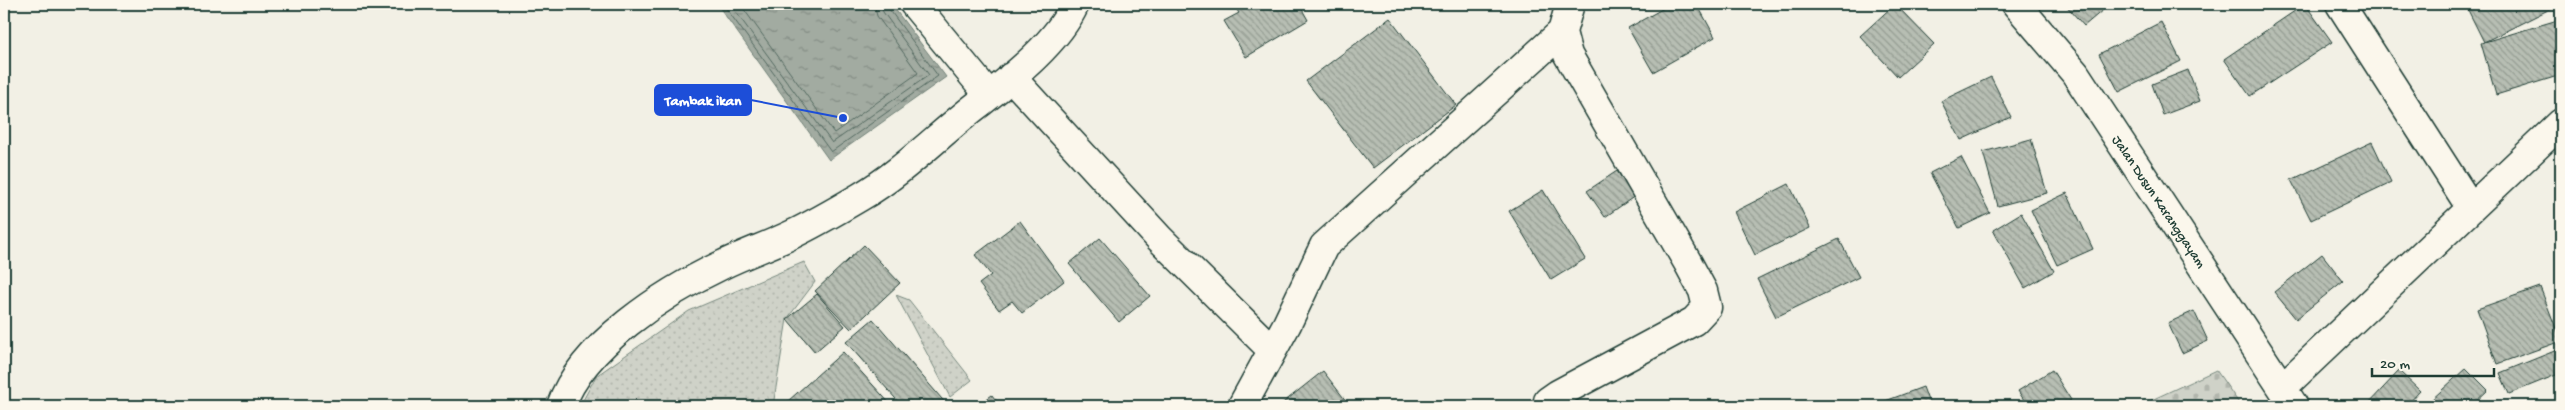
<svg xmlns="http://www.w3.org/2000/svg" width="2565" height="410" font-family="'Gochi Hand',sans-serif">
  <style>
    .grass { fill: url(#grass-dots); stroke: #77887e }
    .cemetery { fill: url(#cemetery-stones); stroke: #77887e }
    .water { fill: url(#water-ripples); stroke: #6e7f75 }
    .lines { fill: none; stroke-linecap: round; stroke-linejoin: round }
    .shore { stroke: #536960; stroke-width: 1 }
    .building { fill: url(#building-back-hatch); stroke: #1f3d34 }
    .street-casing { stroke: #1f3d34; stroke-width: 31 }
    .street { stroke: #fbf7ec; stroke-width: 28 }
    .labels { text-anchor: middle; stroke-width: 4.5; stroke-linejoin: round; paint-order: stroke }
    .street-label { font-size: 14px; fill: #1f3d34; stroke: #fbf7ec }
    .leader { fill: none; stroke: #1d4ed8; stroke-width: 2 }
    .callout-dot { fill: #1d4ed8; stroke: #fbf7ec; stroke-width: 2 }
    .callout { fill: #1d4ed8; stroke: #1d4ed8; stroke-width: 2 }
    .callout-label { font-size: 15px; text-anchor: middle; font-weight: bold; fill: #fff }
  </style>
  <defs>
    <pattern id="grass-dots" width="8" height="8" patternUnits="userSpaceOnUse" patternTransform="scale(1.25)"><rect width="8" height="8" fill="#cfd2c8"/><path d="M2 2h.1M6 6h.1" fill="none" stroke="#b1b5ac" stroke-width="1.8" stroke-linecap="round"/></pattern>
    <pattern id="cemetery-stones" width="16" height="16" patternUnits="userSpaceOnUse" patternTransform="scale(1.25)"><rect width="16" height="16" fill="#cfd2c8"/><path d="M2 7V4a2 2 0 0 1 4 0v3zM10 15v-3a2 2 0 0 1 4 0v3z" fill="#b1b5ac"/></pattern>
    <pattern id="water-ripples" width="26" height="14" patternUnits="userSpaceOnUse" patternTransform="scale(1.25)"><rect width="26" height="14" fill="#a2aba1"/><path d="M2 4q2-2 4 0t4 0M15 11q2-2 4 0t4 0" fill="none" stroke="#838c84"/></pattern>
    <pattern id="building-back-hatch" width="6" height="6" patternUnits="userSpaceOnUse" patternTransform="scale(1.25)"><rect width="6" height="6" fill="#b7beb3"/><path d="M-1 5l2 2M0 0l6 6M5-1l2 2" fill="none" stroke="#949c92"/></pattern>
  </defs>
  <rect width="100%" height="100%" fill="#f2f0e5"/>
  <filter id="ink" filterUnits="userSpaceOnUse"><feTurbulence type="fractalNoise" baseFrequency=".02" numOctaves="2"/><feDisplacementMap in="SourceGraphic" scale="10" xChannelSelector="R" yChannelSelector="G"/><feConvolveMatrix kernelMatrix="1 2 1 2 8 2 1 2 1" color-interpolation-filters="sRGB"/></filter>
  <g filter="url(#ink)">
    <path class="grass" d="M804 262 815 282 787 319 773 406H580L596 376 689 311Z
      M896 295 909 300 972 380 950 397Z"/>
    <path class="cemetery" d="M2216 370 2241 406H2145L2143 404Z"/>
    <path class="water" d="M717 4H891L946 77 829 160Z"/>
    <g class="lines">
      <path class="shore" d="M723 4 831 152 938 76 889 9 888 4
        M730 4 832 143 929 75 883 12 881 4
        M740 4 834 133 918 73 877 16 874 4"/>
    </g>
    <path class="building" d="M1233 4H1299L1308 20 1246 57 1224 21 1239 13Z
      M1671 4H1697L1715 37 1653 72 1628 28Z
      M1895 4 1934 44 1898 77 1860 36Z
      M2065 4H2110L2084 26Z
      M2305 4 2332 42 2250 96 2224 59Z
      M2465 4H2560L2484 42Z
      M1390 18 1456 105 1373 168 1306 81Z
      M2561 19V75L2496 95 2481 43Z
      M2161 22 2181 61 2119 92 2099 54Z
      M2188 70 2200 101 2163 115 2152 84Z
      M1991 77 2011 117 1961 140 1941 101Z
      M2031 139 2047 193 1998 206 1983 152Z
      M2372 142 2391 182 2311 220 2291 180Z
      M1961 157 1990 213 1959 228 1930 173Z
      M1617 171 1635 196 1605 217 1587 191Z
      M1789 184 1810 228 1755 255 1734 212Z
      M1543 190 1585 259 1551 280 1509 211Z
      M2067 193 2093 249 2057 265 2031 210Z
      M2021 213 2054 271 2025 288 1993 230Z
      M1020 221 1064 281 1022 313 1012 301 999 310 979 284 991 275 975 255Z
      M1100 238 1150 296 1119 322 1069 264Z
      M1839 239 1859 277 1776 317 1757 279Z
      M864 245 900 283 851 329 815 291Z
      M2322 254 2343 281 2296 319 2274 292Z
      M2540 287 2561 341 2497 364 2477 309Z
      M817 294 845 326 815 352 787 319Z
      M2194 311 2208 341 2182 353 2168 323Z
      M873 319 948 406H902L846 342Z
      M2557 350 2561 361V373L2509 394 2500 373Z
      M843 352 892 406H793L788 401Z
      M2466 368 2488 390 2471 406H2433L2429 402Z
      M2052 370 2071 400 2061 406H2028L2018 391Z
      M1323 371 1350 406H1279Z
      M2399 371 2420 391 2406 406H2368L2367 405Z
      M1923 387 1930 406H1872Z
      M992 395 1000 406H977Z"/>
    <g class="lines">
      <defs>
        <path id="street" d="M914 4 989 95
          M2016 4 2075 73 2294 406
          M2340 4 2471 208
          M1011 77 1159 238 1272 350
          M2283 387 2561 123
          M561 406C582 345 665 292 722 265 744 254 768 246 791 235 814 224 838 210 860 197 903 172 937 136 976 106 1009 80 1057 44 1075 4
          M1242 406 1287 324 1324 246 1562 32
          M1547 406 1548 401 1558 394 1694 321 1707 307 1703 291 1688 263 1568 55 1562 32 1570 4"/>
      </defs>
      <use href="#street" class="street-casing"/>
      <use href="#street" class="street"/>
    </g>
  </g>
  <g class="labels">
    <g class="street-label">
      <text transform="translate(2160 201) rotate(56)" y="5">Jalan Dusun Karanggayam</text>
    </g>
  </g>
  <path class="leader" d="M843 118L751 100"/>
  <circle class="callout-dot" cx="843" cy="118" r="5"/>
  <rect class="callout" x="655" y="85" width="96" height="30" rx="5"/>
  <g class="callout-label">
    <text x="703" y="105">Tambak ikan</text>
  </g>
  <rect width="2565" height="410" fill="none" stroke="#fbf7ec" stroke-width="20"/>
  <rect x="10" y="10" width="2545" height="390" fill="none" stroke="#1f3d34" stroke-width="2" filter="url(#ink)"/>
  <path d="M2372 368v8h122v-8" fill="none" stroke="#1f3d34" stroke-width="2.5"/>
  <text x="2380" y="368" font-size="15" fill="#1f3d34" stroke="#fbf7ec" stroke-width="4" paint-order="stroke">20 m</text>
</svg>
